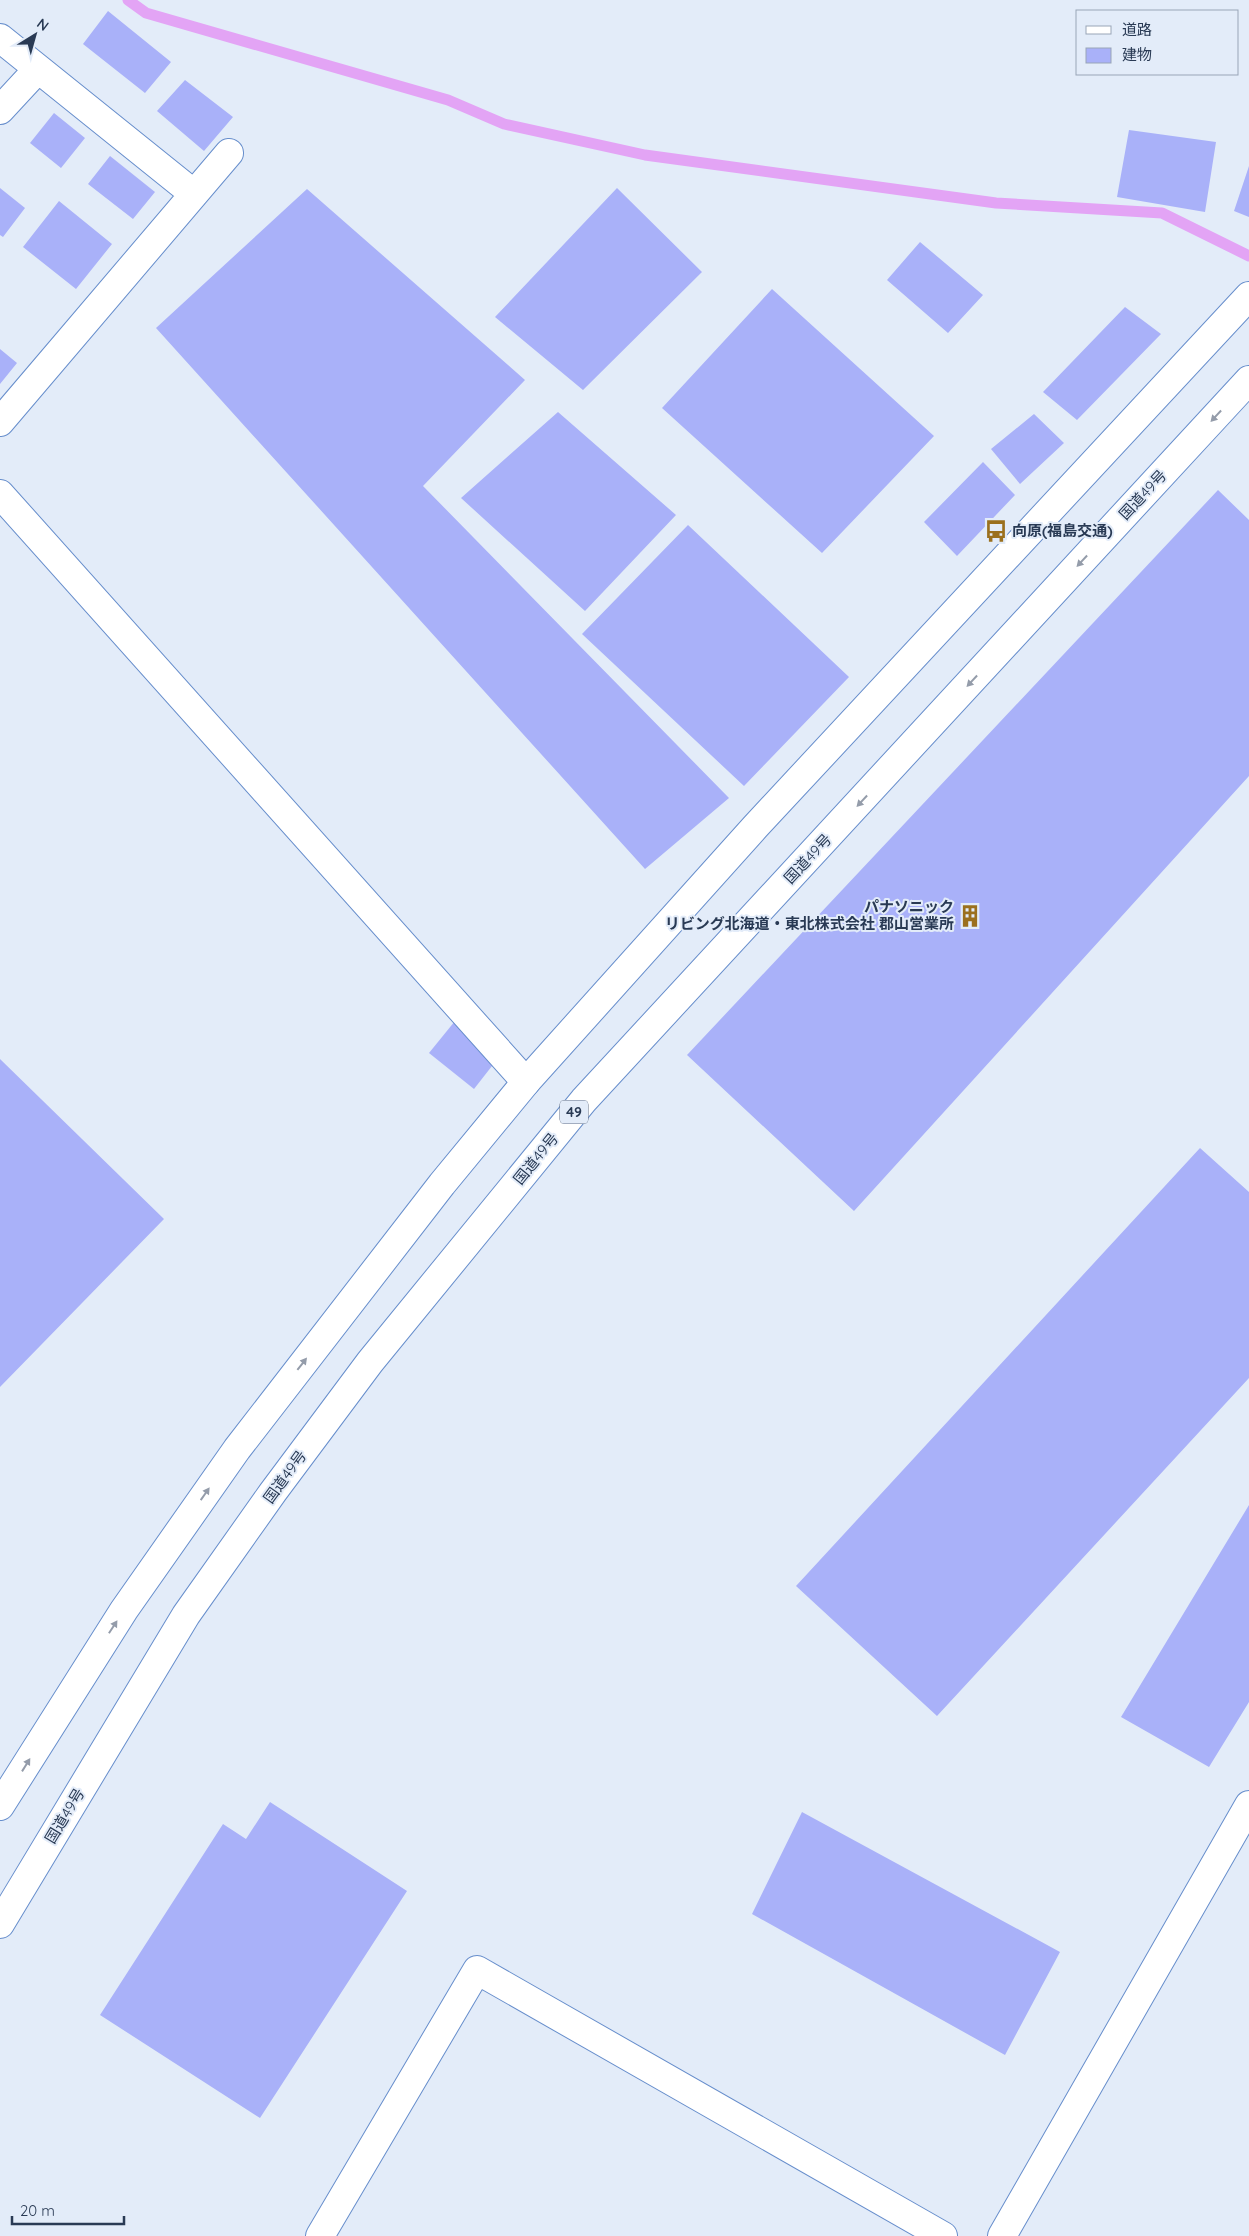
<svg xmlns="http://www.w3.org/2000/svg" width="1249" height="2236" font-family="Quicksand,'Noto Sans JP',sans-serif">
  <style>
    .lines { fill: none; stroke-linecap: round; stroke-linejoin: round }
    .stream { stroke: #e3a4f5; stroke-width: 11 }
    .building { fill: #a9b1f9 }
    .street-casing { stroke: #678ecc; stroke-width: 30 }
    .secondary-casing { stroke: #678ecc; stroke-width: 30 }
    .highway-casing { stroke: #678ecc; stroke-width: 30 }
    .street { stroke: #fff; stroke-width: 28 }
    .secondary { stroke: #fff; stroke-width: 28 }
    .highway { stroke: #fff; stroke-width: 28 }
    .oneway { fill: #949caa }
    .labels { text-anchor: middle; stroke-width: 4; stroke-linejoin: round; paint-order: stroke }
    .shield { fill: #e3ecf9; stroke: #616f86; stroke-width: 1 }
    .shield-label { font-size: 14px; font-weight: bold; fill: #293a54 }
    .street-label { font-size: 15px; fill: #293a54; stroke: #e3ecf9 }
    .poi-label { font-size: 15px; font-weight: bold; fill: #293a54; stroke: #e3ecf9; text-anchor: start }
  </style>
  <rect width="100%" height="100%" fill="#e3ecf9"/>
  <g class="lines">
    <path class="stream" d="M128 0 146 13 448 100 504 124 645 155 996 203 1162 213 1249 256"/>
  </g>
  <path class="building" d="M108 11 171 62 145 93 83 44Z
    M185 80 233 117 204 151 157 111Z
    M54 113 85 138 61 168 30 143Z
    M1129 130 1216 142 1205 212 1117 197Z
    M110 156 155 192 133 219 88 184Z
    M1249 166V217L1234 211Z
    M0 188 25 208 3 237 0 235Z
    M617 188 702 272 583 390 495 317Z
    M307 189 525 380 423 486 729 798 645 869 156 328Z
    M59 201 112 244 76 289 23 247Z
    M920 242 983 295 948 333 887 280Z
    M772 289 934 436 822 553 662 408Z
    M1125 307 1161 334 1077 420 1043 392Z
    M0 349 17 363 0 384Z
    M558 412 676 515 585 611 461 498Z
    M1034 414 1064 443 1020 484 991 449Z
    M983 462 1015 495 957 556 924 522Z
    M1218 490 1249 520V776L854 1211 687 1055Z
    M688 525 849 677 744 786 582 634Z
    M455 1021 499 1057 474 1089 429 1053Z
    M0 1059 164 1219 0 1387Z
    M1200 1148 1249 1192V1378L937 1716 796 1586Z
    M1249 1505V1702L1209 1767 1121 1717Z
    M270 1802 407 1891 260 2118 100 2015 223 1824 246 1839Z
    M802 1812 1060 1952 1005 2055 752 1914Z"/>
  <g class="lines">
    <defs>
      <path id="street" d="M0 38 194 194
        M0 110 38 69
        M0 422 229 153
        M0 494 526 1082
        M320 2236 477 1970 943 2236"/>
      <path id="secondary" d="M1002 2236 1249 1805"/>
      <path id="highway" d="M0 1806 124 1610 237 1449 442 1184 526 1082 755 827 1249 296
        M0 1924 186 1615 273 1492 370 1362 584 1100 1249 380"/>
    </defs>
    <use href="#street" class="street-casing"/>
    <use href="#secondary" class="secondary-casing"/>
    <use href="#highway" class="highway-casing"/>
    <use href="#street" class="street"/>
    <use href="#secondary" class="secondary"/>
    <use href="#highway" class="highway"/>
  </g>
  <defs><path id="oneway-solid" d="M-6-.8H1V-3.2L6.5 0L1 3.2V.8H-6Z" transform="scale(1.25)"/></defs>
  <g class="oneway">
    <use href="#oneway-solid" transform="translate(1216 416) rotate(133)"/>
    <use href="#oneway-solid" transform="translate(1082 561) rotate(133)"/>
    <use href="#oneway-solid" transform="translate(972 681) rotate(133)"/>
    <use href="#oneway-solid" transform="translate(862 801) rotate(133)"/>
    <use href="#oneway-solid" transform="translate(302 1364) rotate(-52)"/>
    <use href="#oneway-solid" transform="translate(205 1494) rotate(-55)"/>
    <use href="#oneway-solid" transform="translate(113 1627) rotate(-57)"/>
    <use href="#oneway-solid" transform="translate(26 1765) rotate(-58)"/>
  </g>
  <defs>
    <symbol id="bus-bare" viewBox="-9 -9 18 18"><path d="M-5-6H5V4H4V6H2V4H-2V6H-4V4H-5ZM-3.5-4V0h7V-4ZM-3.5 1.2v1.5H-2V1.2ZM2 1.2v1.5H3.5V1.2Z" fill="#9b701e" stroke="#e3ecf9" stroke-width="2.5" paint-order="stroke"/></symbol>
    <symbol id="building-bare" viewBox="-9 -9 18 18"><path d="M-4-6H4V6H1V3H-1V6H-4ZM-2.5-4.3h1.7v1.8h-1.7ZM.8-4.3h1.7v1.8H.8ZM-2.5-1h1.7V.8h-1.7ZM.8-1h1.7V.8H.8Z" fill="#9b701e" stroke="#e3ecf9" stroke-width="2.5" paint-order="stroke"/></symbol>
  </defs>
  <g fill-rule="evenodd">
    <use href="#bus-bare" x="980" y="515" width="32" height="32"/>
    <use href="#building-bare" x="954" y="900" width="32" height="32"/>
  </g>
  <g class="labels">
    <rect class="shield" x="560" y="1100.5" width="28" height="23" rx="4"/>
    <g class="shield-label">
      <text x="574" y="1117">49</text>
    </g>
    <g class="street-label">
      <text transform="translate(1143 495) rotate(-47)" y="5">国道49号</text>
      <text transform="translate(808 859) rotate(-47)" y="5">国道49号</text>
      <text transform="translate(536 1159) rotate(-51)" y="5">国道49号</text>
      <text transform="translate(285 1477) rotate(-54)" y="5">国道49号</text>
      <text transform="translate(65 1816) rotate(-59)" y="5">国道49号</text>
    </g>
    <g class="poi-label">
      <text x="1012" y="536">向原(福島交通)</text>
      <text x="954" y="912" text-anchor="end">パナソニック<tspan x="954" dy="17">リビング北海道・東北株式会社 郡山営業所</tspan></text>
    </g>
  </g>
  <rect x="1076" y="10" width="162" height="65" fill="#e3ecf9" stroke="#99a5b7"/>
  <rect x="1086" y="26" width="25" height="8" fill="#ffffff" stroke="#99a5b7"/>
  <text x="1122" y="35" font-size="15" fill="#293a54">道路</text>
  <rect x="1086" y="48" width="25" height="15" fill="#a9b1f9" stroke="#99a5b7"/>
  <text x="1122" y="60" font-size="15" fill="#293a54">建物</text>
  <g transform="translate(35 35) rotate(37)" stroke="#e3ecf9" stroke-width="4" paint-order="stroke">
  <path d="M0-4L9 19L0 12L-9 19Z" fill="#293a54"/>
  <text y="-8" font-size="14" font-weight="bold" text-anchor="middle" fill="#293a54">N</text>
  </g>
  <path d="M12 2216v8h112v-8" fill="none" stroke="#293a54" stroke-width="2.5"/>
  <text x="20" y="2216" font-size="15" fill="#293a54" stroke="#e3ecf9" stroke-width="4" paint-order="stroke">20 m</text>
</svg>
